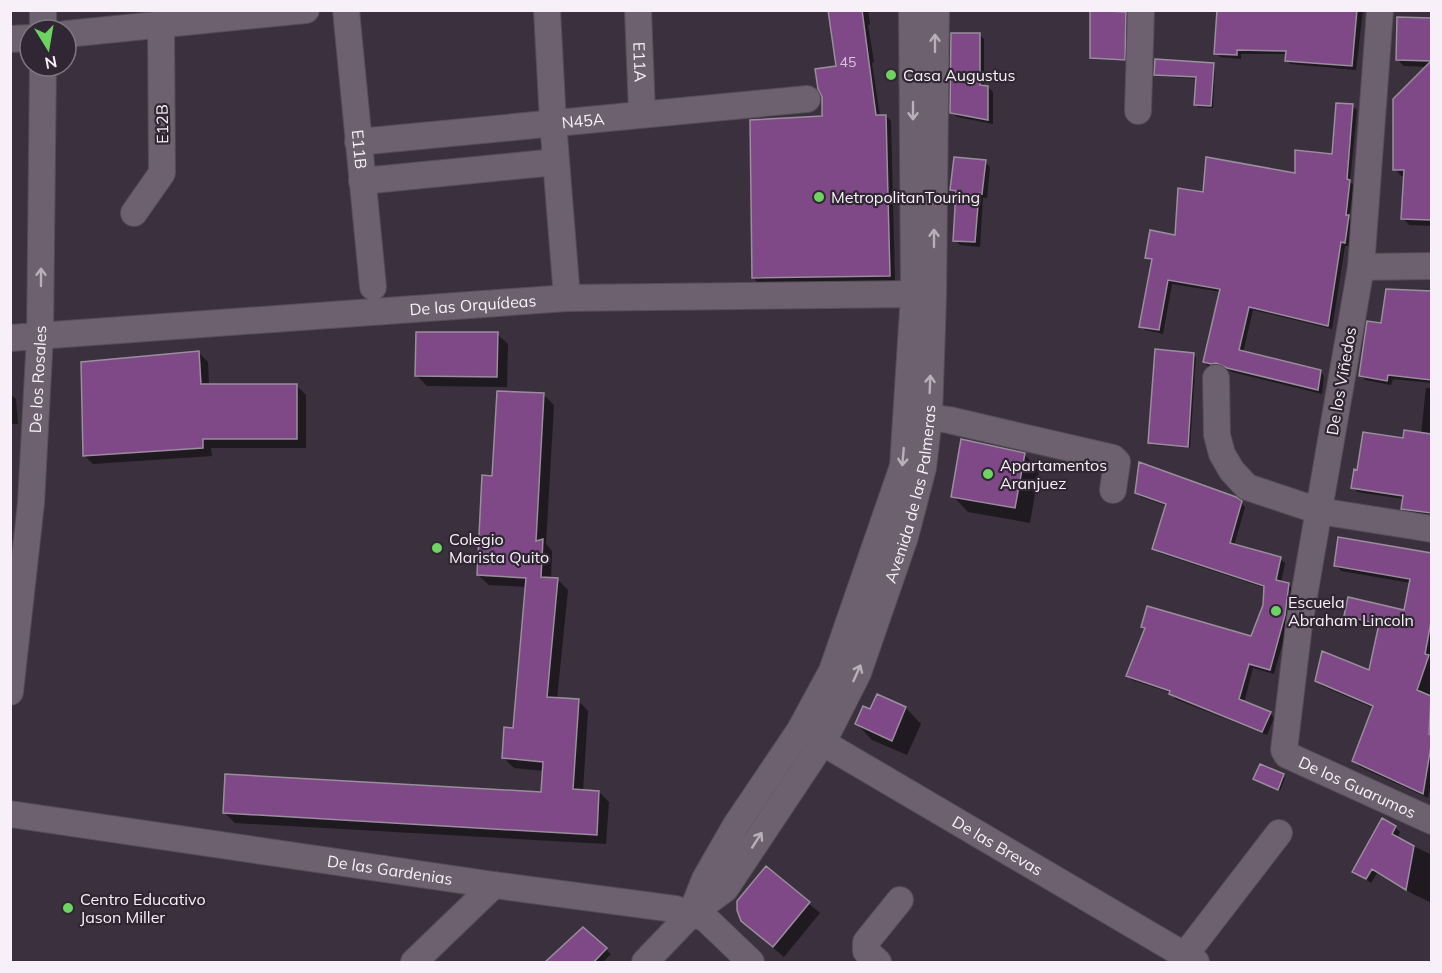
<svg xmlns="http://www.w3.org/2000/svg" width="1442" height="973" font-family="Mulish,sans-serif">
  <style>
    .shadow { fill: #0007 }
    .building { fill: #7f4988; stroke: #9a8d9d; stroke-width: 1.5 }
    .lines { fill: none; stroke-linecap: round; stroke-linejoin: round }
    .minor-casing { stroke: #554c57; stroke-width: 28 }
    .minor { stroke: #6d606f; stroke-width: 26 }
    .oneway { stroke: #b9afba }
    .poi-dot { fill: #6dd361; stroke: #312633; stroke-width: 2 }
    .labels { text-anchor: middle; stroke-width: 4.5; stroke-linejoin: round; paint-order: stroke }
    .number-label { font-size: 14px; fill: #d9c6dc }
    .street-label { font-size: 16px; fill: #f7f0f8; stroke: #312633 }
    .poi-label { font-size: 16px; fill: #f7f0f8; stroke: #312633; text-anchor: start }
  </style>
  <rect width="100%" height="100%" fill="#3b303d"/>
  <path class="shadow" d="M830 10H868L870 24 868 25 874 62 872 63 880 116H886L891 121 895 281 758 283 753 277 824 118 838 67Z
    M1218 10H1363L1356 70 1290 64 1286 60 1287 54H1241V59L1220 57 1216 53Z
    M1125 13 1127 16 1126 61 1094 59 1092 57Z
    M1399 19 1432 20V226L1409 225 1403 218 1406 176H1401L1395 169 1428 67 1404 66 1398 60Z
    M979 34 984 39V87H988L993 92V124L957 117 952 112Z
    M1213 64 1215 66 1213 108 1198 107 1196 105 1197 79 1158 76 1156 74Z
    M1352 106 1357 110 1350 182 1354 185 1349 218 1352 221 1349 246H1345L1332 329 1253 310 1243 353 1320 371 1324 376 1322 394 1232 372 1222 367 1208 366 1204 362 1221 292 1172 284 1163 334 1145 330 1141 326 1153 262 1146 257 1176 236 1204 194 1297 175 1333 155Z
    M985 162 990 167 987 198H983L980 247 960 245 955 240 957 196 952 190Z
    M1427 292 1432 293V383L1393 379 1391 385 1365 380 1361 376 1382 325Z
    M497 334 508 344 507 387 427 386 417 376Z
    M199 353 208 362 209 385 297 386 306 395V448H211L212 456 93 464 84 455Z
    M1194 355 1196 357 1190 448 1152 445 1149 443Z
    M1426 388H1432V517L1407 513 1403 508 1404 499 1357 492 1353 487 1359 471 1404 440 1421 434Z
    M10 394 16 399 18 424H10Z
    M544 395 554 405 546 544 552 551 551 579 558 580 568 590 557 699 578 700 588 711 583 791 599 792 609 802 606 844 235 823 224 812 543 794 544 771 514 768 504 758 514 730 527 587 489 585 478 575 493 477Z
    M1024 454 1039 470 1030 523 968 512 953 496Z
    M1137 493 1241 502 1245 507 1234 546 1280 559 1285 563 1281 582 1288 584 1293 589 1289 620 1274 674 1253 668 1244 703 1270 713 1274 718 1267 735 1175 699 1171 693 1132 680 1128 676 1146 629 1142 626 1251 637 1264 606 1265 588 1159 553 1154 548 1167 506 1141 497Z
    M1340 539 1432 554V780L1428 798 1360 767 1354 761 1373 708 1322 686 1316 681 1370 673 1379 628 1351 621 1346 615 1406 612 1411 583 1341 571 1336 565Z
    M878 696 906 708 921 724 907 755 872 740 857 724 871 711Z
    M1283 776 1285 778 1280 791 1257 781Z
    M1395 827 1400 832 1397 838 1432 855V903L1413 894 1377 873 1371 883 1354 871Z
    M766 868 820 913 784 957 742 921Z
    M583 929 611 954 603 962H558Z"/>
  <path class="building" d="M828 10H862L876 115H886L890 276 752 278 750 120 822 116V97L818 89 815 69 836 66Z
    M1090 10 1126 12 1125 60 1090 58Z
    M1217 10H1357L1352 66 1285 61 1286 51 1237 50V55L1214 54Z
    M1397 17 1431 18V220L1401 219 1404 170H1393V99L1431 61 1396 60Z
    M951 33H980V85L988 86V120L950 113Z
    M1155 59 1214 63 1211 106 1194 105 1196 77 1154 75Z
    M1336 103 1353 104 1347 179 1350 180 1346 215H1349L1345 243 1341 242 1328 326 1249 307 1239 350 1321 370 1318 390 1227 368 1216 363 1211 364 1203 362 1220 289 1168 280 1159 330 1139 327 1152 259 1145 258 1150 230 1175 235 1178 188 1203 192 1206 157 1295 173V150L1332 154Z
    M954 157 986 160 982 194 979 193 975 242 953 241 956 191 950 190Z
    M1386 289 1431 291V380L1388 375 1387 381 1359 376 1367 321 1381 323Z
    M416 332H498L497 377 415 376Z
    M1155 349 1194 353 1188 447 1148 443Z
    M199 351 201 384H297V439H203V448L83 456 81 362Z
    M497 391 544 393 536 541 543 539 541 577 558 578 547 697 579 699 573 789 599 791 597 835 223 813 225 774 541 792 543 762 502 758 504 727 513 728 526 578 477 575 482 475 492 476Z
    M1404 430 1431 434V513L1401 509 1403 496 1351 488 1354 469 1357 470 1363 432 1403 438Z
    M961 439 1025 453 1015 508 951 497Z
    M1139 462 1236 497 1242 501 1230 543 1281 557 1276 580 1289 583 1285 615 1270 670 1249 664 1239 699 1271 712 1262 732 1169 694 1170 691 1126 676 1145 628 1141 627 1147 606 1251 636 1263 605 1264 586 1152 549 1166 504 1135 493Z
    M1338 537 1431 553V622L1425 654 1429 655 1417 690 1431 696 1429 734 1431 735V746L1423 794 1352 761 1373 706 1315 681 1322 651 1369 670 1379 624 1344 616 1348 597 1404 610 1410 579 1334 566Z
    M877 694 906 707 892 741 855 724 863 706 870 709Z
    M1260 764 1284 774 1278 790 1253 779Z
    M1382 818 1396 826 1392 834 1414 846 1406 890 1372 869 1366 879 1352 872Z
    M766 866 810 902 773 947 741 921 737 910V901Z
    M583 927 607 948 593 963H544Z"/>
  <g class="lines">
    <defs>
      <g id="minor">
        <path id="s1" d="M346 10 373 287"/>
        <path d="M547 10 553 122 567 298"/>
        <path id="s2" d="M638 10 642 113"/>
        <path id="s3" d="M1380 10 1361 267 1299 625 1284 750 1287 755 1432 821"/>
        <path d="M43 30V10"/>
        <path d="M66 34 306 10"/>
        <path d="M10 39 30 38"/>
        <path d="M1138 111 1141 10"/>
        <path id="s4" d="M358 142 807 99"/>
        <path d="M362 181 556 162"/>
        <path d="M134 213 162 173 161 25"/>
        <path d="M1361 267 1432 266"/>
        <path id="s5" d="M10 338 567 298 914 294 930 296"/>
        <path d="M1216 378 1217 435 1222 454 1232 471 1247 487 1319 511 1432 529"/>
        <path d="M929 417 949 420 1113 458 1117 462 1113 490"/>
        <path id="s6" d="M10 692 31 503 40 336 43 66"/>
        <path id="s7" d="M808 734 1196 962"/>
        <path id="s8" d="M10 814 494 885 675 909 705 918 751 962"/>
        <path d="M691 914 705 879 736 825 800 730 832 671 903 466 914 294 912 10"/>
        <path d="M1185 955 1279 833"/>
        <path d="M414 962 494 885"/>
        <path id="s9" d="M645 962 691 914 725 889 823 742 858 673 905 537 923 468 929 417 933 297 936 10"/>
        <path d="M878 962 866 951V942L900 900"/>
      </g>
    </defs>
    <use href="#minor" class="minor-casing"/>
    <use href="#minor" class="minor"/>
  </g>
  <defs><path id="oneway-shaft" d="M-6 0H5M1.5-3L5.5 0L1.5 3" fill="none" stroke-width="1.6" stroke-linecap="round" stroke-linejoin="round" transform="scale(1.5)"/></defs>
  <g class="oneway">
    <use href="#oneway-shaft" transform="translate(935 43) rotate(-90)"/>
    <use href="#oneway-shaft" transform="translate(913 111) rotate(90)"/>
    <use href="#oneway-shaft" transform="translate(934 238) rotate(-90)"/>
    <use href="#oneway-shaft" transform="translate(41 277) rotate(-90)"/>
    <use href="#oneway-shaft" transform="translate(930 384) rotate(-88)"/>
    <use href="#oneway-shaft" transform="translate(903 457) rotate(95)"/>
    <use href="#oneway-shaft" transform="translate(857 673) rotate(-66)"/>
    <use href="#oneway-shaft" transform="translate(757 840) rotate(-57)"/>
  </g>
  <g class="poi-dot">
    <circle cx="891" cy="75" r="6"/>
    <circle cx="819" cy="197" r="6"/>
    <circle cx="988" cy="474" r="6"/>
    <circle cx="437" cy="548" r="6"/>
    <circle cx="1276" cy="611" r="6"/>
    <circle cx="68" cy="908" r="6"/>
  </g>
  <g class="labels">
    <g class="number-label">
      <text x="848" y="67">45</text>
    </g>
    <g class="street-label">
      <text dy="6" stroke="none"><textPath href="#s2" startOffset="52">E11A</textPath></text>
      <text dy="6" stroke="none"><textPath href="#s4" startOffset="226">N45A</textPath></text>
      <text transform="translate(162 124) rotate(-91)" y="6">E12B</text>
      <text dy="6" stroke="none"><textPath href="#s1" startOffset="140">E11B</textPath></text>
      <text dy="6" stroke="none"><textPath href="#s5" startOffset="464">De las Orquídeas</textPath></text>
      <text dy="6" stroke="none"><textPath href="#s6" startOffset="314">De los Rosales</textPath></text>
      <text transform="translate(1341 381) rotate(-80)" y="6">De los Viñedos</text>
      <text dy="6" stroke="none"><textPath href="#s9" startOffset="550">Avenida de las Palmeras</textPath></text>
      <text dy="6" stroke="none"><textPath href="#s3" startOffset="830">De los Guarumos</textPath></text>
      <text dy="6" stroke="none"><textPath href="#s7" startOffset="220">De las Brevas</textPath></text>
      <text dy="6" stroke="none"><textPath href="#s8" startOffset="384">De las Gardenias</textPath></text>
    </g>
    <g class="poi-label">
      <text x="903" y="81">Casa Augustus</text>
      <text x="831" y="203">MetropolitanTouring</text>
      <text x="1000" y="471">Apartamentos<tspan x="1000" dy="18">Aranjuez</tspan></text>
      <text x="449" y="545">Colegio<tspan x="449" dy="18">Marista Quito</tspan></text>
      <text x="1288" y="608">Escuela<tspan x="1288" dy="18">Abraham Lincoln</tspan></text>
      <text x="80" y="905">Centro Educativo<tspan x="80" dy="18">Jason Miller</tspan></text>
    </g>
  </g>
  <rect width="1442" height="973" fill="none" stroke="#f7f0f8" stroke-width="24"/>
  <g transform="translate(48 48) rotate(169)"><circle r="28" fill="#312633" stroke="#807782" stroke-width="1.5"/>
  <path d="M0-4.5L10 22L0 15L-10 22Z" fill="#6dd361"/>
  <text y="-9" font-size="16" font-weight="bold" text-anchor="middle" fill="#f7f0f8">N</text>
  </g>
</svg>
